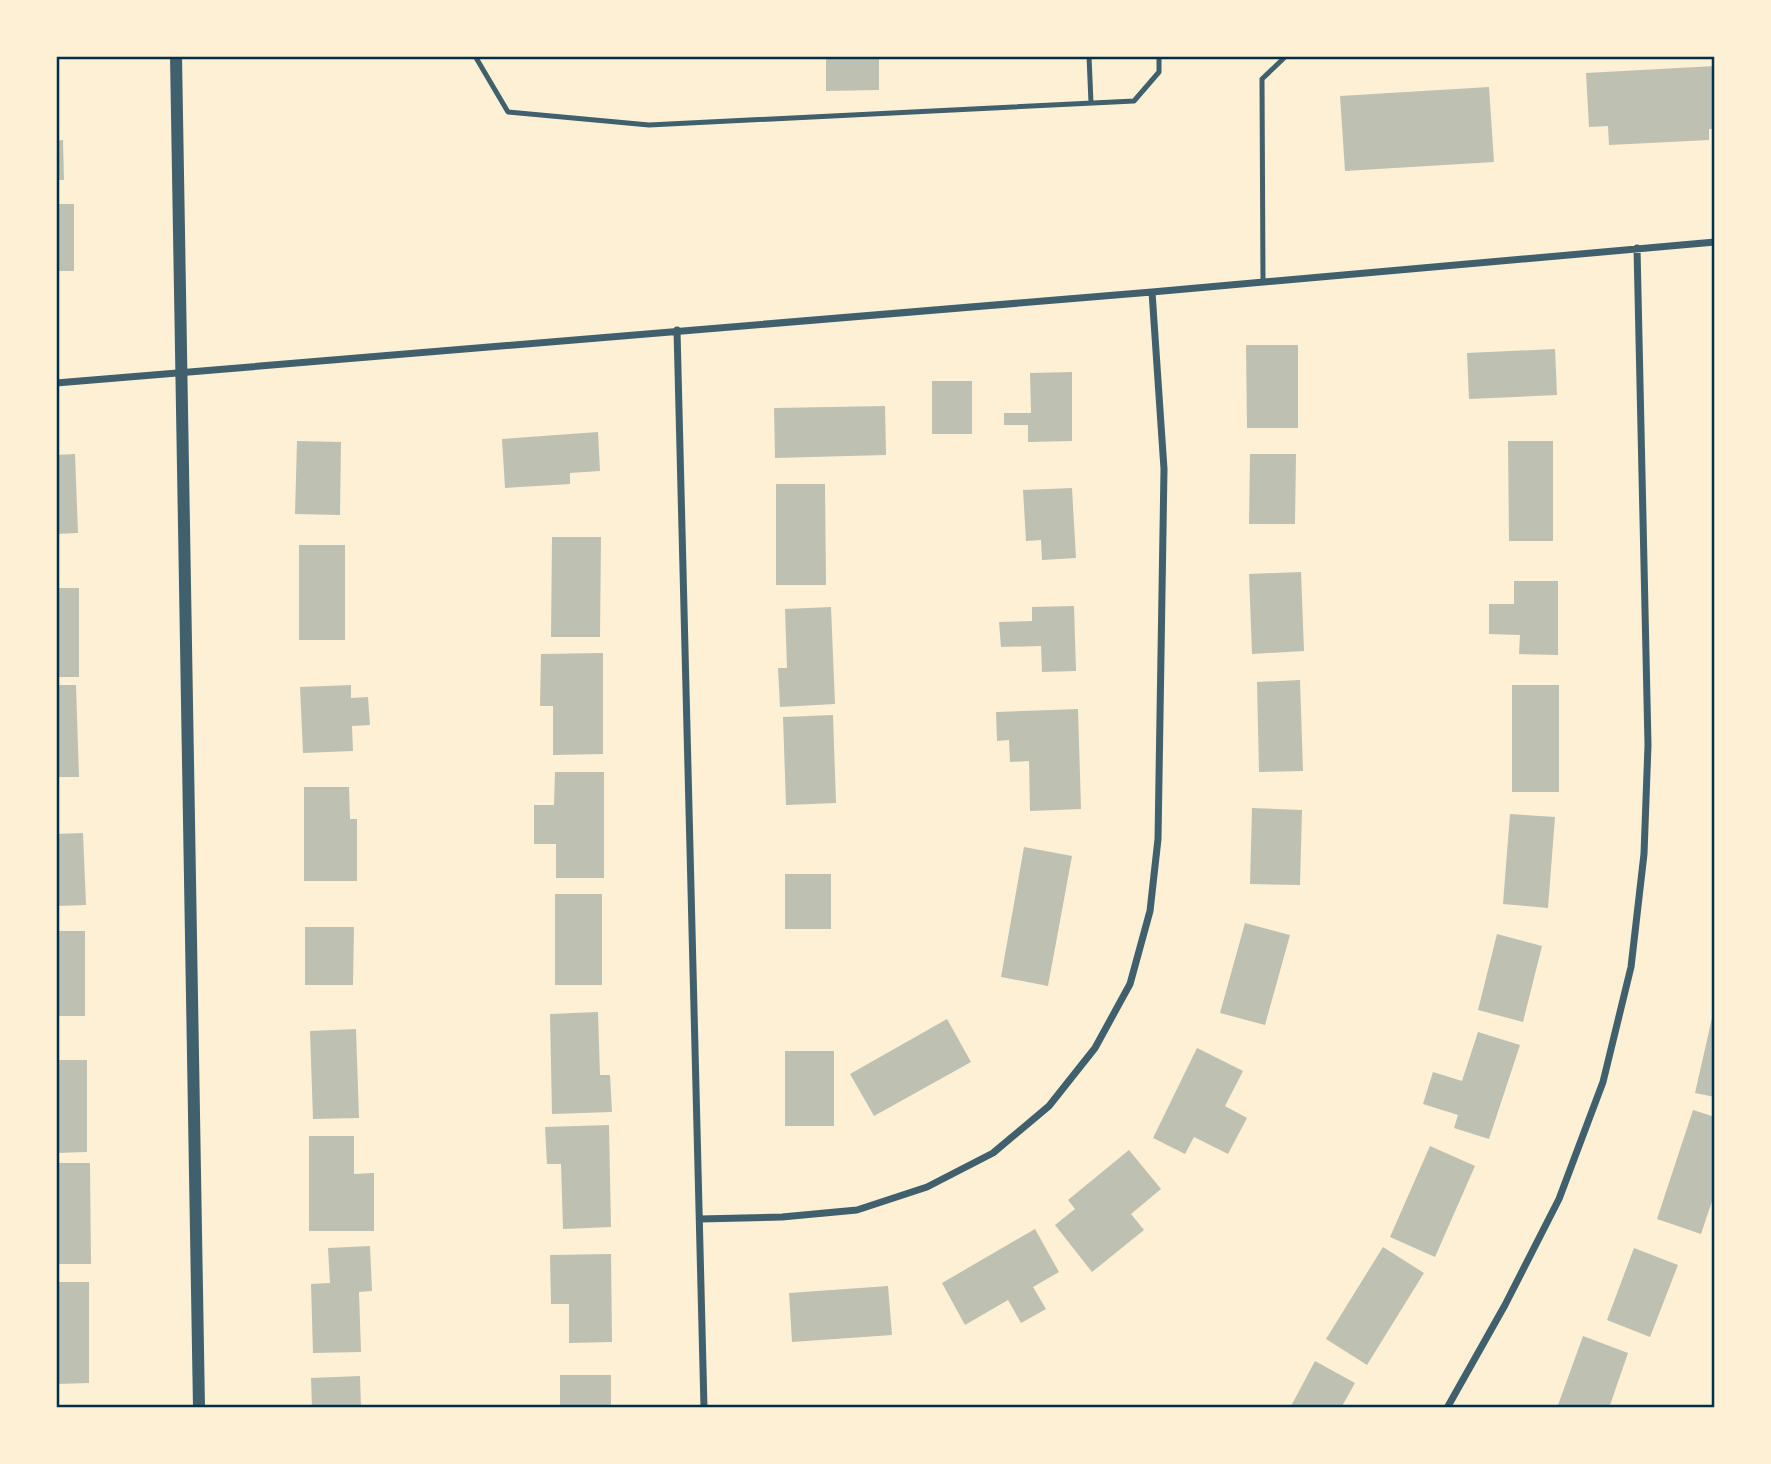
<svg xmlns="http://www.w3.org/2000/svg" width="1771" height="1464" font-family="'DejaVu Sans',sans-serif">
  <style>
    .building { fill: #bec0b2 }
    .lines { fill: none; stroke-linecap: round; stroke-linejoin: round }
    .service { stroke: #3f606c; stroke-width: 5 }
    .minor { stroke: #3f606c; stroke-width: 7 }
    .tertiary { stroke: #3f606c; stroke-width: 12 }
    .neatline { fill: none; stroke: #003049; stroke-width: 2.5 }
  </style>
  <rect width="100%" height="100%" fill="#fdf0d5"/>
  <path class="building" d="M826 56H879V90L826 91Z
    M1715 66V129H1709V140L1609 145 1608 126 1589 127 1586 73Z
    M1489 87 1494 162 1345 171 1340 96Z
    M63 140 64 180H56V141Z
    M56 204H74V271H56Z
    M1246 345H1298V428H1247Z
    M1555 349 1557 395 1469 399 1467 353Z
    M1072 372V441L1028 442V425H1004V413H1031L1030 373Z
    M932 381H972V434H932Z
    M885 406 886 455 775 458 774 408Z
    M598 432 600 471 570 473V484L505 488 502 439Z
    M297 441 341 442 340 515 295 514Z
    M1508 441H1553V541H1509Z
    M75 454 78 533 56 534V455Z
    M1250 454H1296L1295 524H1249Z
    M776 484H825L826 585H776Z
    M1072 488 1076 558 1042 560 1041 540 1026 541 1023 490Z
    M552 537H601L600 637H551Z
    M299 545H345V640H299Z
    M1301 572 1304 651 1252 654 1249 574Z
    M1514 581H1558V655L1519 654 1520 635 1489 634V604H1514Z
    M56 588H79V677H56Z
    M1074 606 1076 671 1042 672 1041 646 1001 647 999 622 1032 621V607Z
    M831 607 835 704 780 707 778 668H787L785 609Z
    M603 653V754L553 755V706H540L541 654Z
    M1300 680 1303 771 1259 772 1257 682Z
    M56 685H76L79 777H56Z
    M351 685V698L368 697 370 725 352 726 353 751 303 753 300 687Z
    M1512 685H1559V792H1512Z
    M1078 709 1081 809 1030 811 1029 761 1010 762 1009 740 997 741 996 712Z
    M833 715 836 803 786 805 783 717Z
    M555 772H604V878H556V844H534V805H554Z
    M304 787H349L350 819H357V881H304Z
    M1252 808 1302 810 1300 885 1250 884Z
    M1510 814 1555 817 1548 908 1503 904Z
    M83 833 86 905 56 906V834Z
    M1024 847 1072 856 1048 986 1001 977Z
    M785 874H831V929H785Z
    M555 894H602V985H555Z
    M1245 923 1290 935 1265 1025 1220 1013Z
    M305 927H354L353 985H305Z
    M56 931H85V1016H56Z
    M1497 934 1542 946 1523 1022 1478 1010Z
    M598 1012 600 1075H610L612 1112 552 1114 550 1014Z
    M1712 1018H1715V1097L1695 1093Z
    M947 1019 971 1062 874 1116 850 1074Z
    M356 1029 359 1118 313 1119 310 1031Z
    M1478 1032 1520 1045 1489 1139 1454 1128 1458 1115 1423 1104 1433 1072 1462 1081Z
    M1197 1048 1243 1071 1225 1106 1247 1118 1228 1154 1194 1137 1185 1154 1153 1138Z
    M785 1051H834V1126H785Z
    M56 1060H87V1152L56 1153Z
    M1693 1110 1715 1117V1192L1701 1234 1657 1219Z
    M609 1125 611 1227 563 1229 561 1164H547L545 1127Z
    M309 1136H354V1174L374 1173V1231H309Z
    M1430 1146 1475 1166 1435 1257 1390 1237Z
    M1129 1150 1161 1189 1131 1214 1144 1230 1092 1272 1055 1225 1075 1209 1068 1200Z
    M56 1163H90L91 1264H56Z
    M1035 1229 1059 1272 1033 1287 1046 1309 1021 1323 1008 1300 965 1325 942 1283Z
    M370 1246 372 1291 359 1292 361 1352 313 1353 311 1284 330 1283 328 1248Z
    M1383 1247 1424 1273 1367 1365 1326 1339Z
    M1634 1248 1678 1265 1650 1337 1607 1320Z
    M611 1254 612 1342 569 1343V1304H551L550 1255Z
    M56 1282H89V1383L56 1384Z
    M888 1286 892 1335 792 1342 789 1293Z
    M1583 1336 1628 1353 1609 1408H1557Z
    M1315 1361 1355 1383 1341 1408H1290Z
    M560 1375H611V1408H560Z
    M360 1376 361 1408H312L311 1378Z"/>
  <g class="lines">
    <path class="service" d="M475 56 508 112 649 125 1134 101 1159 72V56
      M1089 56 1091 103
      M1263 282 1262 79 1285 57"/>
    <path class="minor" d="M677 330 704 1408
      M56 383 1152 292 1715 242
      M700 1219 782 1217 857 1210 927 1187 993 1153 1049 1106 1095 1048 1130 984 1150 911 1158 839 1164 469 1152 292
      M1447 1408 1505 1305 1559 1199 1603 1082 1631 967 1644 854 1648 745 1637 248"/>
    <path class="tertiary" d="M176 56 199 1408"/>
  </g>
  <rect width="1771" height="1464" fill="none" stroke="#fdf0d5" stroke-width="116"/>
  <rect x="58" y="58" width="1655" height="1348" class="neatline"/>
</svg>
